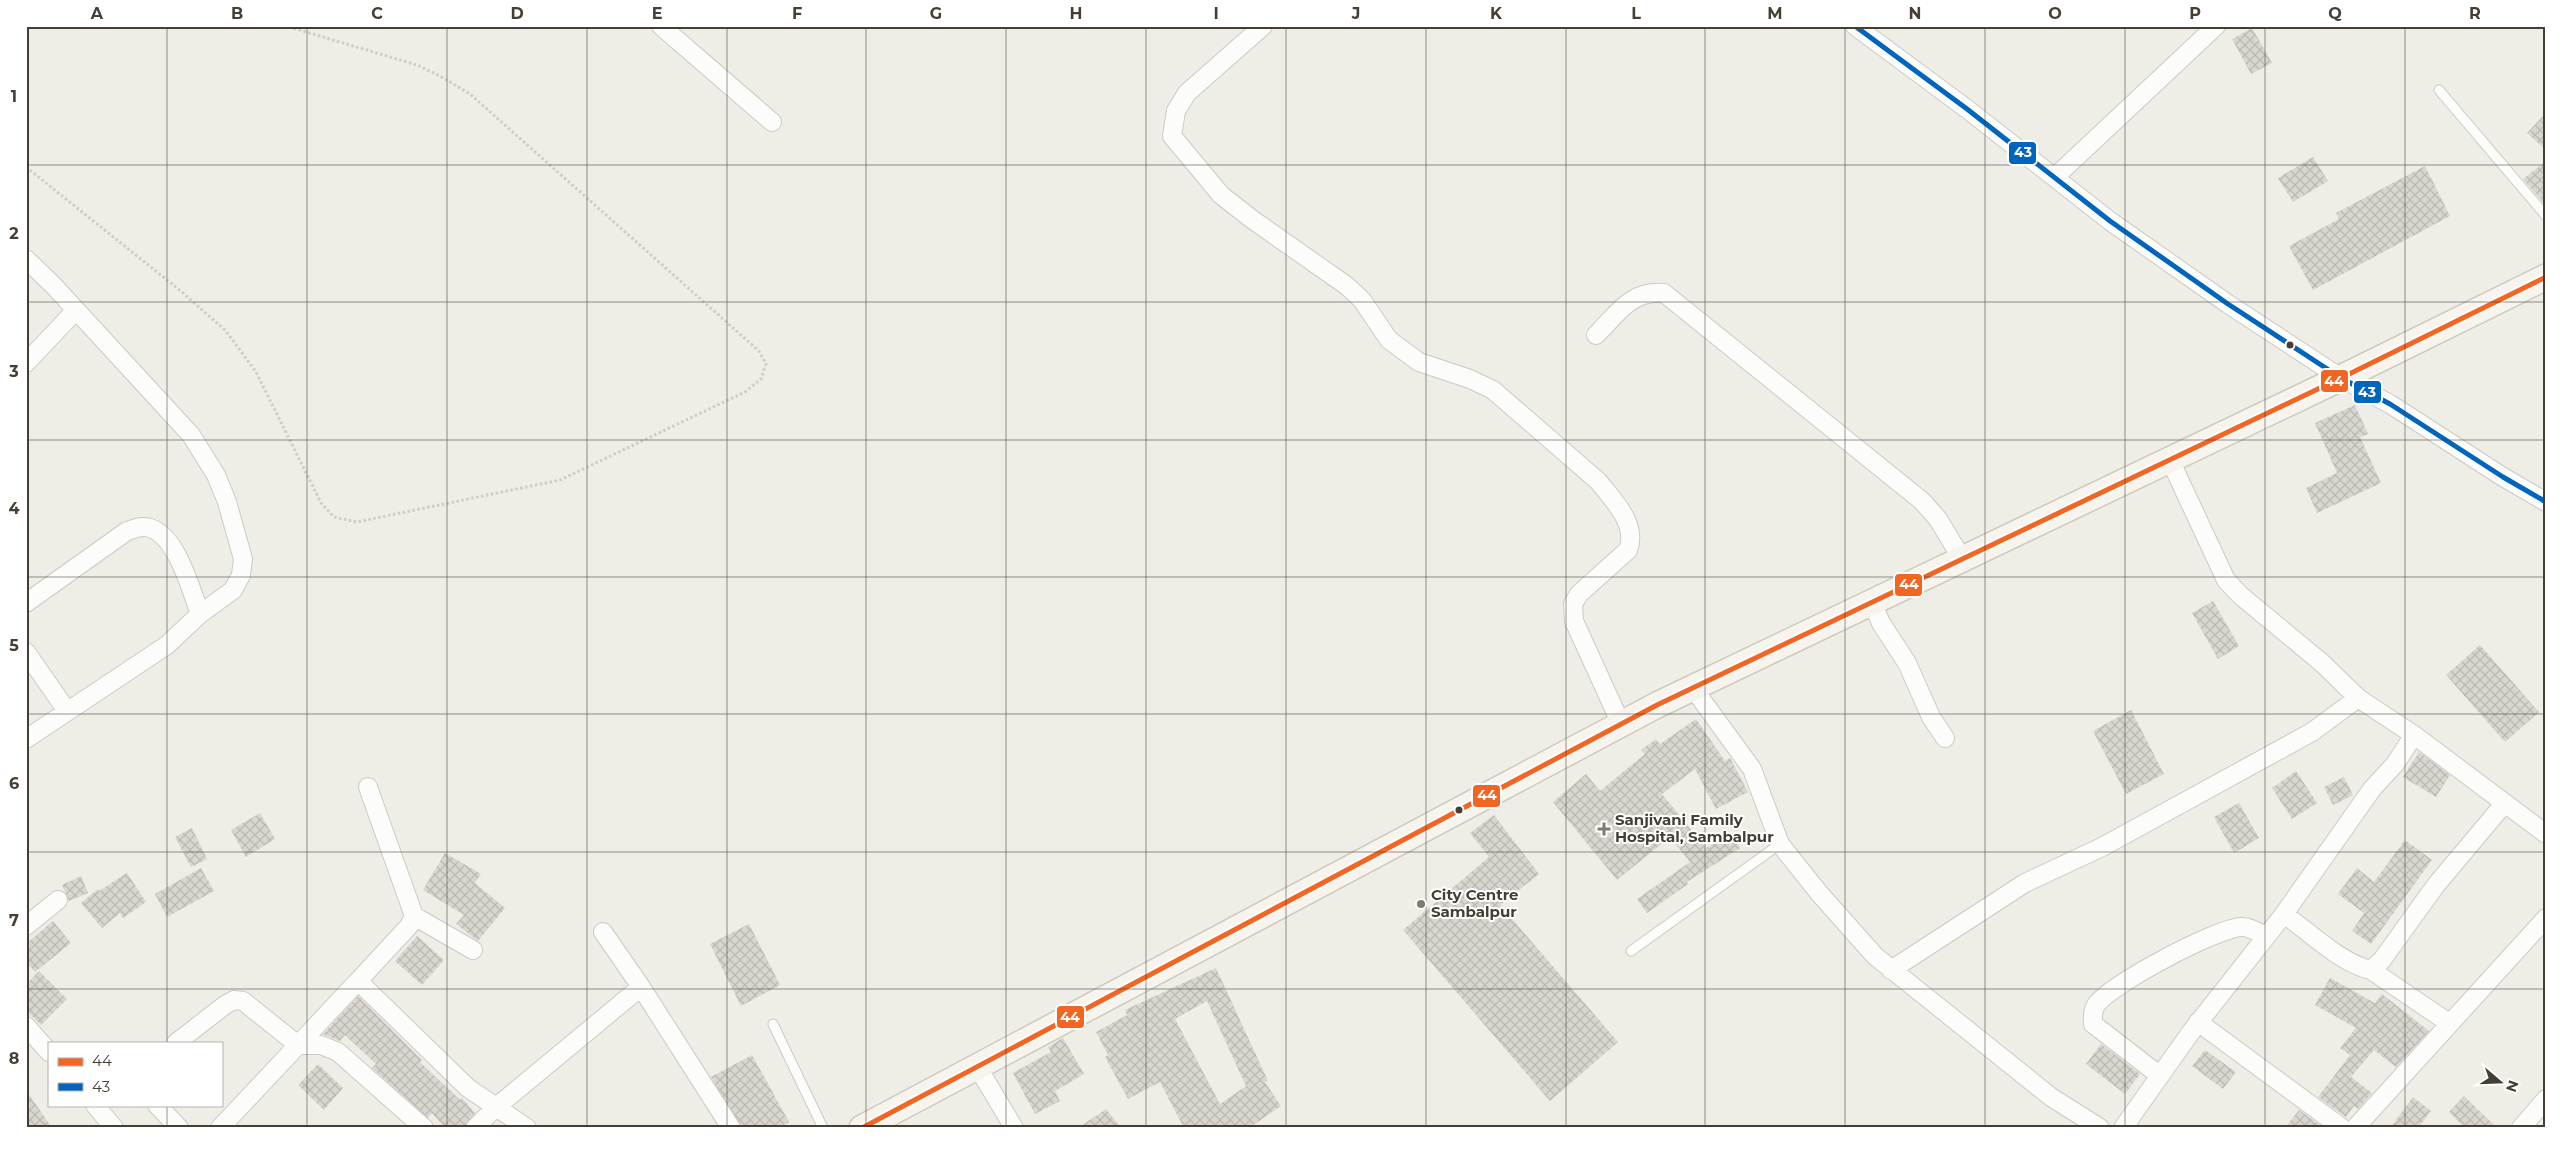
<svg xmlns="http://www.w3.org/2000/svg" width="2572" height="1154" font-family="Montserrat,sans-serif">
  <style>
    .building { fill: url(#building-cross-hatch); fill-rule: evenodd }
    .lines { fill: none; stroke-linecap: round; stroke-linejoin: round }
    .service-casing { stroke: #cccac4; stroke-width: 11 }
    .minor-casing { stroke: #cccac4; stroke-width: 20 }
    .secondary-casing { stroke: #cecabd; stroke-width: 28 }
    .path { stroke: #d0cdc9; stroke-width: 3; stroke-dasharray: 2.5 2.5; stroke-linecap: butt }
    .service { stroke: #fcfcfb; stroke-width: 9 }
    .minor { stroke: #fcfcfb; stroke-width: 18 }
    .secondary { stroke: #f6f4ed; stroke-width: 25 }
    .bus-1-casing { stroke: #fff; stroke-width: 9 }
    .bus-2-casing { stroke: #fff; stroke-width: 9 }
    .bus-1 { stroke: #f26522; stroke-width: 5 }
    .bus-2 { stroke: #0065bd; stroke-width: 5 }
    .grid { fill: none; stroke: #443e34; stroke-width: 1; stroke-opacity: 0.55 }
    .bus-dot { fill: #443e34; stroke: #fff; stroke-width: 2 }
    .poi-dot { fill: #807b72; stroke: #fff; stroke-width: 2 }
    .labels { text-anchor: middle; stroke-width: 4; stroke-linejoin: round; paint-order: stroke }
    .poi-label { font-size: 15px; font-weight: bold; fill: #443e34; stroke: #fff; text-anchor: start }
    .line-badge { stroke: #fff; stroke-width: 2 }
    .badge-label { font-size: 14px; text-anchor: middle; font-weight: bold; fill: #fff }
    .neatline { fill: none; stroke: #443e34; stroke-width: 2 }
    .grid-label { font-size: 16px; text-anchor: middle; font-weight: bold; fill: #443e34 }
  </style>
  <defs>
    <pattern id="building-cross-hatch" width="8" height="8" patternUnits="userSpaceOnUse" patternTransform="scale(1.25)"><rect width="8" height="8" fill="#d8d6cf"/><path d="M0 0l8 8M0 8l8-8" fill="none" stroke="#bbb9b2"/></pattern>
  </defs>
  <rect width="100%" height="100%" fill="#eeede6"/>
  <path class="building" d="M2252 28 2272 63 2251 74 2232 39Z
    M2546 113V150L2527 133Z
    M2313 157 2328 181 2293 202 2278 178Z
    M2546 161V206L2523 179Z
    M2425 166 2450 216 2313 290 2289 246 2339 219 2336 213Z
    M2355 405 2368 434 2360 437 2381 483 2317 513 2306 488 2337 473 2315 423Z
    M2213 601 2239 646 2218 659 2192 613Z
    M2480 645 2539 712 2505 742 2446 675Z
    M2131 710 2164 774 2126 794 2093 731Z
    M1696 719 1725 761 1730 758 1748 792 1716 809 1695 769 1662 794 1706 848 1731 833 1740 848 1687 882 1688 884 1647 913 1637 899 1690 862 1670 837 1617 880 1553 802 1586 774 1600 791 1645 754 1641 750 1656 739 1660 744Z
    M2419 752 2450 775 2436 797 2403 777Z
    M2296 771 2317 803 2292 819 2272 788Z
    M2344 777 2353 795 2333 805 2324 787Z
    M2239 803 2259 838 2234 853 2214 817Z
    M260 813 275 839 246 857 231 830Z
    M1494 815 1539 874 1500 905 1618 1042 1550 1101 1403 930 1489 857 1470 833Z
    M192 828 207 859 191 867 175 837Z
    M2405 840 2432 860 2371 944 2352 931 2364 913 2338 894 2357 868 2374 882Z
    M445 853 481 874 475 883 505 908 478 941 456 924 464 915 423 890Z
    M201 868 214 891 167 917 155 894Z
    M127 873 146 902 123 918 120 913 102 928 81 903 98 889 99 891Z
    M81 876 88 893 69 901 62 885Z
    M53 921 71 943 35 972 26 962V944Z
    M749 924 780 985 741 1006 710 944Z
    M417 936 444 960 422 985 395 961Z
    M1216 968 1268 1081 1265 1082 1281 1106 1249 1128H1184L1160 1082 1128 1099 1105 1057 1108 1055 1096 1032 1127 1015 1125 1010ZM1207 1001 1246 1086 1220 1104 1175 1019Z
    M39 971 67 999 41 1025 26 1010V985Z
    M2330 978 2375 1003 2382 994 2429 1031 2396 1067 2374 1050 2351 1077 2372 1093 2358 1109 2354 1106 2346 1117 2318 1097 2350 1055 2340 1048 2356 1028 2315 1005Z
    M358 996 422 1060 420 1062 460 1100 462 1098 475 1113 464 1128H445L432 1113 428 1118 372 1068 376 1064 345 1035 340 1041 323 1034Z
    M1063 1038 1084 1074 1055 1091 1060 1101 1035 1114 1013 1073 1051 1052 1048 1047Z
    M2101 1044 2140 1074 2125 1094 2086 1064Z
    M2205 1050 2236 1072 2223 1089 2192 1066Z
    M752 1055 789 1122 778 1128H742L711 1077Z
    M318 1064 343 1088 324 1110 298 1085Z
    M26 1090 52 1128H26Z
    M2464 1096 2497 1128H2465L2449 1112Z
    M2413 1097 2431 1111 2418 1128H2390Z
    M1106 1109 1121 1128H1078Z
    M2299 1110 2324 1128H2285Z"/>
  <g class="lines">
    <defs>
      <path id="service" d="M2439 90 2546 216
        M1631 951 1780 844
        M773 1024 823 1128"/>
      <path id="minor" d="M661 26 772 122
        M1263 26 1187 93 1176 111 1172 136 1221 195 1253 220 1347 286 1362 300 1389 340 1419 362 1470 379 1493 390 1598 481C1613 500 1638 524 1628 550L1579 594 1573 604 1574 621 1621 724
        M1855 26 1967 109 2110 221 2228 304 2341 378 2390 404 2503 477 2546 502
        M2055 177 2216 26
        M26 259 53 285 191 435 216 475 227 502 243 559 241 575 233 590 200 614 167 645 26 739
        M1596 335C1618 313 1631 290 1664 293L1922 501 1938 519 1962 559
        M26 363 76 310
        M2170 460 2226 580 2240 595 2322 663 2358 698 2414 735 2546 834
        M1872 602 1881 623 1907 663 1931 717 1945 738
        M26 603 127 531C134 529 142 525 150 528 177 536 191 590 200 614
        M26 652 67 711
        M1693 688 1752 769 1780 844 1819 893 1875 956 2051 1097 2100 1128
        M368 787 414 916 409 926 358 981 468 1088 527 1128
        M2284 914C2309 932 2342 964 2371 970L2382 960 2436 885 2504 804
        M414 916 473 950
        M26 926 58 900
        M603 932 641 987 731 1128
        M1891 970 2025 883 2102 847 2312 732 2358 698
        M2371 970 2449 1023
        M2198 1022 2342 1128
        M26 1026 49 1052
        M176 1043 225 1005 234 1000 243 1001 298 1045 358 981
        M977 1066 1014 1128
        M2159 1075 2093 1024C2093 1017 2092 1011 2096 1005 2111 984 2215 929 2241 927 2248 926 2259 933 2266 936
        M95 1105 114 1128
        M157 1105 179 1128
        M220 1128 298 1045H321L338 1052 424 1128
        M475 1128 495 1108 641 987
        M2123 1128 2191 1032 2284 914 2372 789 2395 764 2414 735
        M2355 1128 2546 918
        M2521 1128 2546 1099"/>
      <path id="secondary" d="M862 1128 1657 705 2341 378 2546 277"/>
    </defs>
    <use href="#service" class="service-casing"/>
    <use href="#minor" class="minor-casing"/>
    <use href="#secondary" class="secondary-casing"/>
    <path class="path" d="M26 167 182 292 226 331 256 372 321 503 334 517 357 522 560 480 745 392 761 379 766 364 759 351 470 94 440 76 417 65 286 26"/>
    <use href="#service" class="service"/>
    <use href="#minor" class="minor"/>
    <use href="#secondary" class="secondary"/>
    <defs>
      <path id="bus-1" d="M862 1128 1657 705 2341 378 2546 277"/>
      <path id="bus-2" d="M1855 26 1967 109 2110 221 2228 304 2341 378 2390 404 2503 477 2546 502"/>
    </defs>
    <use href="#bus-1" class="bus-1-casing"/>
    <use href="#bus-2" class="bus-2-casing"/>
    <use href="#bus-1" class="bus-1"/>
    <use href="#bus-2" class="bus-2"/>
  </g>
  <path class="grid" d="M167 26V1043M307 26V1128M447 26V1128M587 26V1128M727 26V1128M866 26V1128M1006 26V1128M1146 26V1128M1286 26V1128M1426 26V1128M1566 26V1128M1705 26V1128M1845 26V1128M1985 26V1128M2125 26V1128M2265 26V1128M2405 26V1128M26 165H2546M26 302H2546M26 440H2546M26 577H2546M26 714H2546M26 852H2546M26 989H2546M167 1105V1128"/>
  <g class="bus-dot">
    <circle cx="2290" cy="345" r="4.5"/>
    <circle cx="1459" cy="810" r="4.5"/>
  </g>
  <g class="poi-dot">
    <path d="M1601.5 821.5h5v5h5v5h-5v5h-5v-5h-5v-5h5z"/>
    <circle cx="1421" cy="904" r="5"/>
  </g>
  <g class="labels">
    <g class="poi-label">
      <text x="1615" y="825">Sanjivani Family<tspan x="1615" dy="17">Hospital, Sambalpur</tspan></text>
      <text x="1431" y="900">City Centre<tspan x="1431" dy="17">Sambalpur</tspan></text>
    </g>
  </g>
  <g class="line-badge">
    <rect x="2008" y="141" width="29" height="24" rx="5" fill="#0065bd"/>
    <rect x="2320" y="369" width="29" height="24" rx="5" fill="#f26522"/>
    <rect x="2353" y="380" width="29" height="24" rx="5" fill="#0065bd"/>
    <rect x="1894" y="573" width="29" height="24" rx="5" fill="#f26522"/>
    <rect x="1472" y="784" width="29" height="24" rx="5" fill="#f26522"/>
    <rect x="1056" y="1005" width="29" height="24" rx="5" fill="#f26522"/>
  </g>
  <g class="badge-label">
    <text x="2023" y="157">43</text>
    <text x="2334" y="386">44</text>
    <text x="2367" y="397">43</text>
    <text x="1909" y="589">44</text>
    <text x="1487" y="800">44</text>
    <text x="1070" y="1022">44</text>
  </g>
  <rect width="2572" height="1154" fill="none" stroke="#ffffff" stroke-width="55"/>
  <rect x="48" y="1042" width="175" height="65" fill="#ffffff" stroke="#b4b2ae"/>
  <rect x="58" y="1058" width="25" height="8" fill="#f26522" stroke="#b4b2ae"/>
  <text x="92" y="1066" font-size="15" fill="#443e34">44</text>
  <rect x="58" y="1083" width="25" height="8" fill="#0065bd" stroke="#b4b2ae"/>
  <text x="92" y="1092" font-size="15" fill="#443e34">43</text>
  <g transform="translate(2500 1082) rotate(109)" stroke="#ffffff" stroke-width="4" paint-order="stroke">
  <path d="M0-4L9 19L0 12L-9 19Z" fill="#443e34"/>
  <text y="-8" font-size="14" font-weight="bold" text-anchor="middle" fill="#443e34">N</text>
  </g>
  <rect x="28" y="28" width="2516" height="1098" class="neatline"/>
  <g class="grid-label">
    <text x="97" y="19">A</text>
    <text x="237" y="19">B</text>
    <text x="377" y="19">C</text>
    <text x="517" y="19">D</text>
    <text x="657" y="19">E</text>
    <text x="797" y="19">F</text>
    <text x="936" y="19">G</text>
    <text x="1076" y="19">H</text>
    <text x="1216" y="19">I</text>
    <text x="1356" y="19">J</text>
    <text x="1496" y="19">K</text>
    <text x="1636" y="19">L</text>
    <text x="1775" y="19">M</text>
    <text x="1915" y="19">N</text>
    <text x="2055" y="19">O</text>
    <text x="2195" y="19">P</text>
    <text x="2335" y="19">Q</text>
    <text x="2475" y="19">R</text>
    <text x="14" y="102">1</text>
    <text x="14" y="239">2</text>
    <text x="14" y="377">3</text>
    <text x="14" y="514">4</text>
    <text x="14" y="651">5</text>
    <text x="14" y="789">6</text>
    <text x="14" y="926">7</text>
    <text x="14" y="1064">8</text>
  </g>
</svg>
